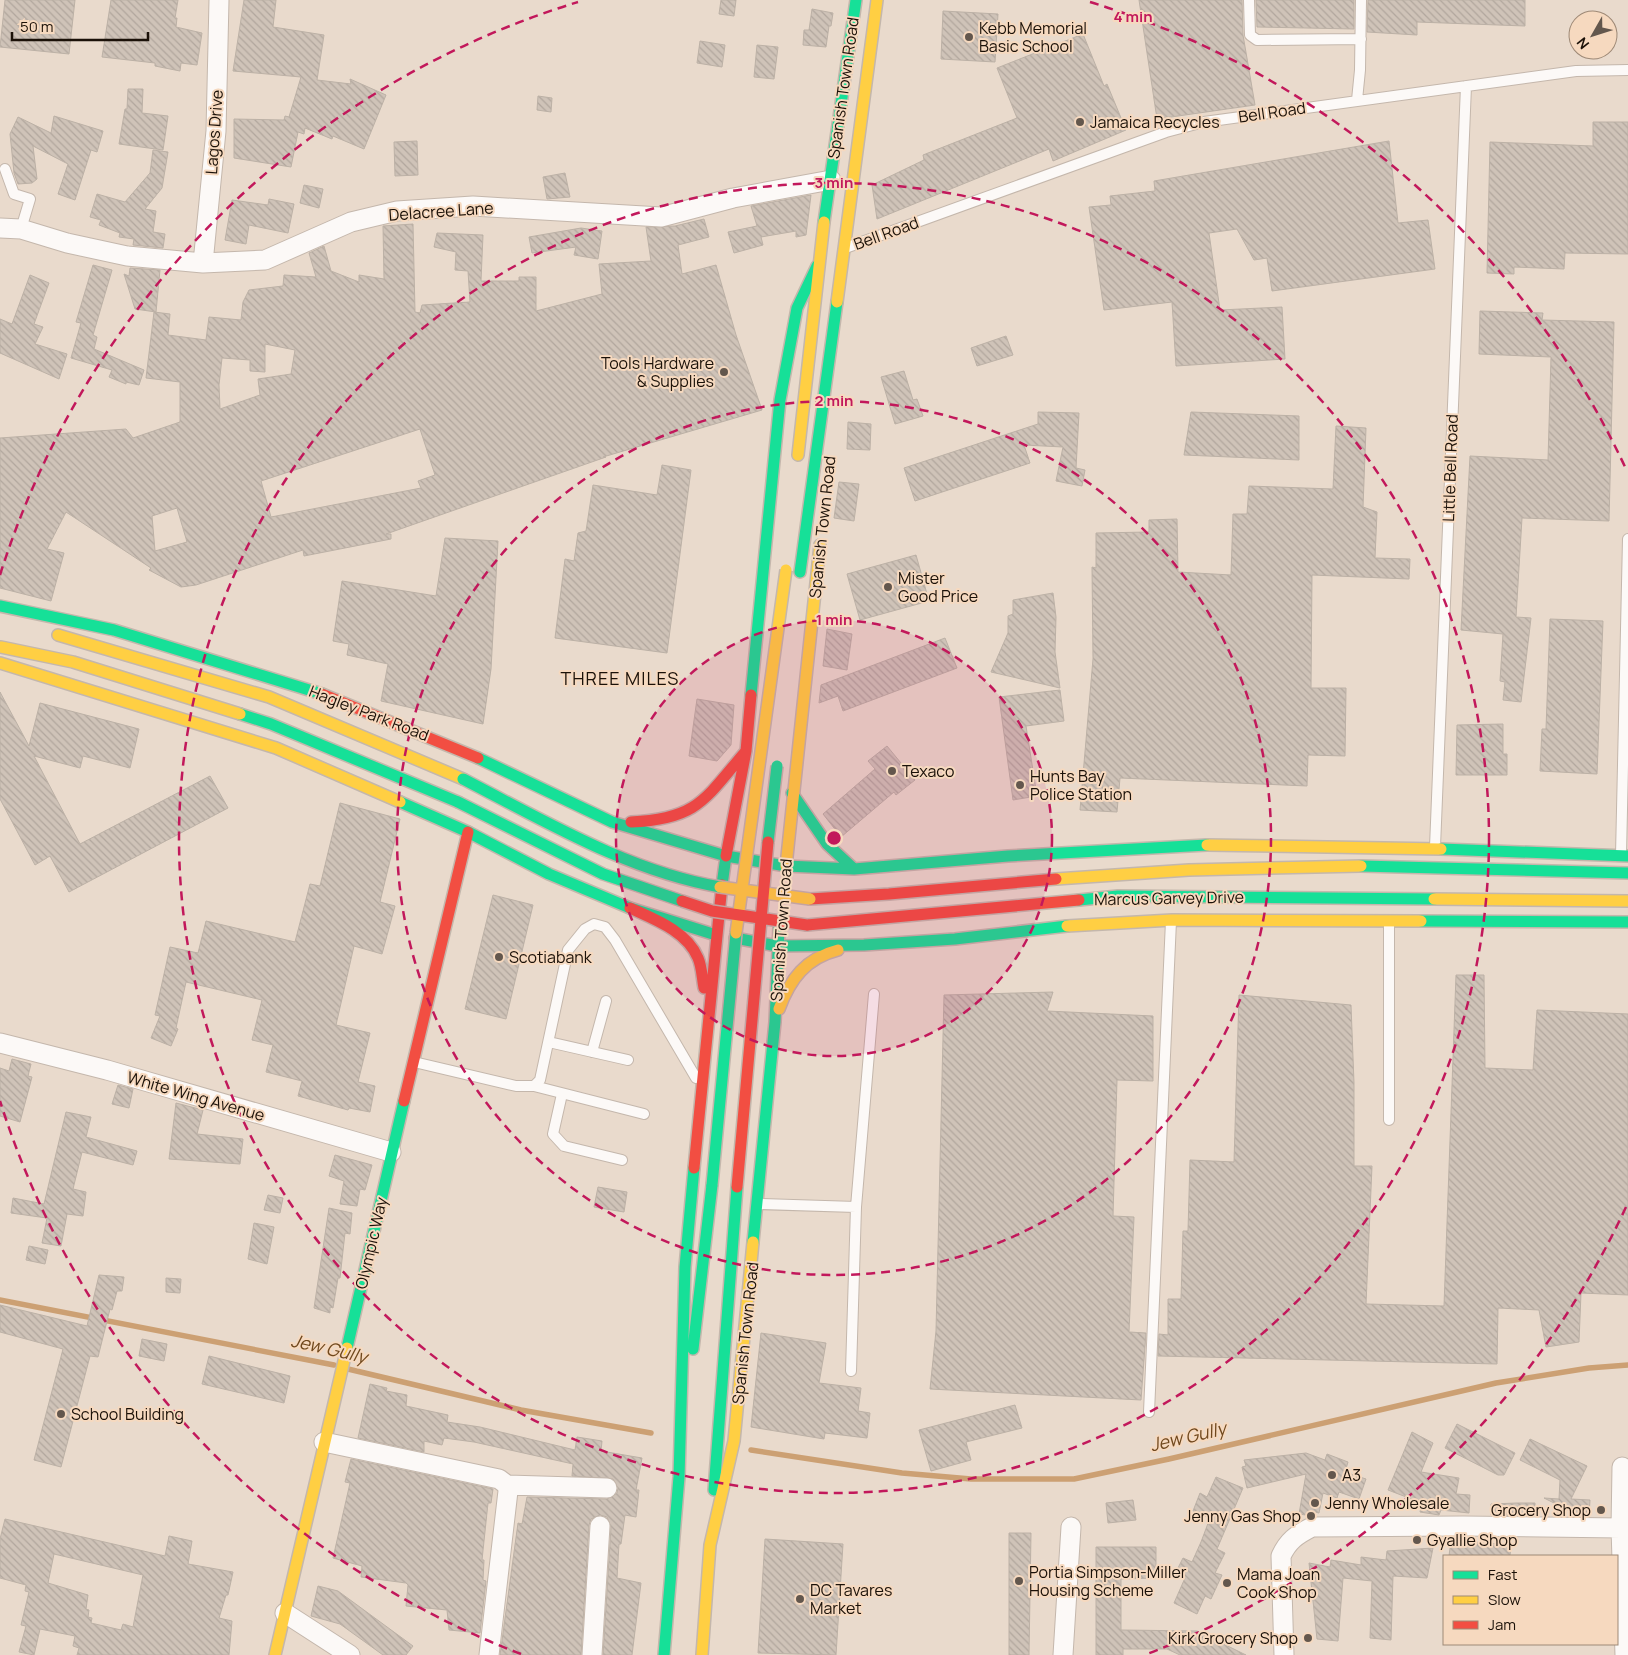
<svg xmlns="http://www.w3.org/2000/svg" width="1628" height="1655" font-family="Manrope,sans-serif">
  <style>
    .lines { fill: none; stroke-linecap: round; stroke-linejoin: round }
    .stream { stroke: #cca073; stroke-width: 5.5 }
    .building { fill: url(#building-back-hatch); stroke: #bcb1a6; fill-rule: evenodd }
    .lane-casing { stroke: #c4b7ac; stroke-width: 12 }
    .street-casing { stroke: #c4b7ac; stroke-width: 21 }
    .fast-casing { stroke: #c4b7ac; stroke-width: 14 }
    .slow-casing { stroke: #c4b7ac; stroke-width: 14 }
    .jam-casing { stroke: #c4b7ac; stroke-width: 14 }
    .lane { stroke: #fcf9f7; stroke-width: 10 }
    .street { stroke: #fcf9f7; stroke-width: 19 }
    .fast { stroke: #16e098; stroke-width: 11 }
    .slow { stroke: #ffcf43; stroke-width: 11 }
    .jam { stroke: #f24e42; stroke-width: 11 }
    .fast-bridge-casing { stroke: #c4b7ac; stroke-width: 14; stroke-linecap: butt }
    .slow-bridge-casing { stroke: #c4b7ac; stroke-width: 14; stroke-linecap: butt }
    .jam-bridge-casing { stroke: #c4b7ac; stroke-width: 14; stroke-linecap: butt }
    .fast-bridge { stroke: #16e098; stroke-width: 11 }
    .slow-bridge { stroke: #ffcf43; stroke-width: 11 }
    .jam-bridge { stroke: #f24e42; stroke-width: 11 }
    .ring { fill: none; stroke: #c2185b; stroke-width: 2.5; stroke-dasharray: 9 6 }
    .poi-dot { fill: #63574d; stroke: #f6d9bf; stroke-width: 2 }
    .labels { text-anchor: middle; stroke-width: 4; stroke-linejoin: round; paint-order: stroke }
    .poi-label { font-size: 16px; fill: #1b1108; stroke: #f6d9bf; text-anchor: start }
    .street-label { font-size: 16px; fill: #1b1108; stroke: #f6d9bf }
    .neighbourhood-label { font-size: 18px; letter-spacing: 1px; fill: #1b1108; stroke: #f6d9bf }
    .water-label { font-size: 18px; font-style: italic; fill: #70481d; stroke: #f6d9bf }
    .centre { fill: #c2185b; stroke: #f6d9bf; stroke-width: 2.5 }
    .ring-label { font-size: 15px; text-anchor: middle; font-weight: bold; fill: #c2185b; stroke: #f6d9bf; stroke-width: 4; stroke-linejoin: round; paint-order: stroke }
  </style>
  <defs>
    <pattern id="building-back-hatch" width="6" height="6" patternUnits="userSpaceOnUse" patternTransform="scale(1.25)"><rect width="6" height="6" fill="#cfc3b8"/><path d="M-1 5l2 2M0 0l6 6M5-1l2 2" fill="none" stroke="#b1a69d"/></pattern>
  </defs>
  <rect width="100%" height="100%" fill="#e9dacc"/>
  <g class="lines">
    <path class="stream" d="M0 1300 334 1365
      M348 1369 521 1410 651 1433
      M751 1450 902 1473 971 1479H1074L1169 1459 1496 1383 1589 1368 1628 1365"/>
  </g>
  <path class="building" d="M5 0H75L69 54 0 47Z
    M111 0H178L175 18H177L176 27 202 33 197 65 181 63 180 71 155 66V63L102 57Z
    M244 0H276L273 27 324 35 317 80 351 84 350 79 386 95 364 149 333 136 332 139 305 128 304 134 298 132 291 167 234 158V119L284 120 285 116 289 117 301 77 233 71Z
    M721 0H736L734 16 719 14Z
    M1139 0H1242L1243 35 1255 105 1157 119Z
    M1256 0H1354V29L1257 27Z
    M1368 0H1525V26L1417 22V35L1367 32Z
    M812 9 833 13 831 26H829L826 47 803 45 804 30H809Z
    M943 11 998 14 995 62 941 59Z
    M1083 34 1104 86 1107 84 1126 130 1053 161 1049 149 877 219 872 185 924 160 923 155 1017 118 997 68Z
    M700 41 725 45 722 67 697 63Z
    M757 45 778 47 774 79 754 77Z
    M128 89H143L142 113 168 116 163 150 119 144 125 109H127Z
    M538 96 552 98 551 112 537 110Z
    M54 116 103 131 97 152 91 150 75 200 58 194 68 164 33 146 37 179 32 183 18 184 14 173 10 134 18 117 51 133Z
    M1593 122H1628V254L1565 253 1564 269 1514 267V274L1487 273 1490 142 1593 146Z
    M417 141 418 175 395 176 394 142Z
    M1389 141 1398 223 1428 220 1435 269 1272 291 1267 258 1254 260 1237 229 1209 233 1220 310 1282 307 1285 359 1176 366 1172 302 1104 310 1089 207 1111 205 1110 196 1155 191 1154 181Z
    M153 150 168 152 162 188 145 209 156 211 153 232 165 234 163 248 133 245 134 239 119 237 120 233 99 225 101 220 90 217 97 194 125 202 150 173Z
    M565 173 570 197 547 199 543 177Z
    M304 185 323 189 319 208 300 203Z
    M811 195 806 235 796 237V231L761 237 763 245 734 253 728 232 757 226 751 206Z
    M269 199 294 204 288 233 249 225 246 244 225 240 232 200 268 205Z
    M704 219 709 237 678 245 682 274 716 265 736 335 762 410 603 457H606L386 534H391V539L304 556 303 550 196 585 181 587 149 570 151 568 66 512 47 549 64 553 51 601 0 588V438L126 429 133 438 180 422V382L146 378 154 312 170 314 168 335 206 340 209 317 241 320 243 302 249 290 283 286 284 275 316 277 309 253 324 246 331 271 359 282V275L384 279 383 226 413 224 415 312 420 313 422 305 470 302 468 271 455 270 456 252 434 247 437 233 483 235 481 281H519V277H536V311L602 294 599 264 651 261 646 227 675 226ZM265 344 295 350 291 374 258 379 260 395 220 409 219 385 222 358 250 360V371L265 372ZM420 429 435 475 418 481 421 488 271 517 261 481ZM177 508 187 542 155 551 152 516Z
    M581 228 602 231 598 259 574 255 576 247 532 253 529 237Z
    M93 265 112 270 93 335 97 337 94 349 144 370 139 385 126 382V384L109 377 112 370 71 358 81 323 76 322Z
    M130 268 160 270 156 312 135 309 124 274 129 276Z
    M30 275 49 283 34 324 43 327 35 344 67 354 59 379 0 353V319L12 324Z
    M1480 311 1543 313 1542 320 1614 322 1609 521 1522 518 1516 617 1531 618 1521 702 1503 700 1505 682 1500 681 1503 634 1461 630 1470 456 1548 460 1551 357 1479 354Z
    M1006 336 1013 355 977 366 971 348Z
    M904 371 913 400 917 399 923 416 895 424 881 377Z
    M1038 412 1079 413 1076 468 1085 470 1082 486 1056 481 1063 447 1024 445 1030 463 915 501 904 468 1038 424Z
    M1191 412 1299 416V460L1184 455Z
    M848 422 871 424 870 450 847 449Z
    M1336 426 1366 428 1363 507 1377 512 1375 558 1410 559 1409 579 1312 575 1311 688H1346L1345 756 1308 755 1307 786 1120 778 1117 812 1080 810 1093 659 1092 567 1096 568V533L1149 532V520L1177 519 1178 572 1231 575 1233 514H1247L1249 486 1333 489Z
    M662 465 691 470 667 653 555 638 565 559 574 561 578 533 586 531 593 485 657 495Z
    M839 482 859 484 854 521 834 518Z
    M445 538 498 541 491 669 483 724 381 701 388 664 347 655 349 644 333 641 342 581 436 596Z
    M916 555 929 601 860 620 847 574Z
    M1053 593 1056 617 1055 652 1060 688 991 672 1008 633V616L1013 614V600Z
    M1550 619 1603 621 1597 774 1540 771 1542 729H1546Z
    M827 629 852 634 847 670 823 666Z
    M945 638 957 668 843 711 838 696 819 703 821 685Z
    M1060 690 1064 721 1026 726 1037 796 1013 800 999 697Z
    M0 692 29 746 40 703 139 729 130 768 83 756 80 768 34 756 80 844 210 776 228 808 69 892 50 856 35 865 0 799Z
    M697 699 734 705 731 745 717 761 689 756Z
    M1503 724V754H1507V775H1456L1457 725Z
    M887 746 915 780 896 795 894 792 841 837 823 814 875 769 868 761Z
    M340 803 400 819 380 902 395 906 382 954 354 946 336 1025 370 1033 358 1082 375 1086 370 1112 349 1108 348 1110 298 1096 302 1081 266 1072 273 1045 252 1040 262 1000 186 982 176 1028 178 1029 171 1046 151 1038 160 1016 155 1015 170 947 198 953 206 921 295 942 310 884 320 886Z
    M493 895 533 905 506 1019 465 1009Z
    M1456 975H1484L1485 1068 1533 1070 1537 1010 1628 1014V1295L1581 1293 1579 1342 1546 1347 1539 1310 1498 1308 1497 1364 1158 1356 1159 1334 1168 1335V1299H1181L1183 1231H1188L1190 1160 1234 1162 1239 995 1351 1005 1354 1083V1166H1372L1366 1304 1444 1306Z
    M1053 992 1047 1011 1153 1016V1081L1117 1080 1113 1216 1134 1217 1129 1332 1146 1333 1141 1400 930 1389 936 1331 944 995Z
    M12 1059 31 1064 28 1076 32 1077 20 1122 0 1116V1068L9 1071Z
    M118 1085 133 1089 129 1108 112 1104Z
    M176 1103 203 1110 197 1134 243 1139 240 1164 169 1159Z
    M66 1112 91 1117 86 1137 137 1151 133 1165 82 1152 73 1189 86 1192 83 1216 67 1214 61 1246 42 1243 47 1218 11 1213 13 1198 44 1204Z
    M335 1155 372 1165 365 1190 360 1189 357 1206 340 1204 344 1181 329 1176Z
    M598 1187 627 1192 624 1212 594 1207Z
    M268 1195 283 1198 280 1213 264 1210Z
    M329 1208 352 1213 350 1234 345 1233 340 1278H338L333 1308 330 1307V1313L314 1308Z
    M254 1223 274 1227 267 1264 248 1259Z
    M29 1246 48 1250 45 1264 26 1260Z
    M99 1275 124 1277 122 1291H117L112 1310 110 1309 98 1357 90 1356 61 1467 34 1460 63 1349 0 1332V1305L87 1326Z
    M166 1278 181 1279 180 1293 166 1292Z
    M761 1333 826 1343 819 1383 861 1388 858 1411 870 1413 867 1438 825 1433 824 1439 751 1427Z
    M142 1339 167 1344 164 1361 139 1356Z
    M209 1356 290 1376 284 1403 202 1384Z
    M370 1384 387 1388 386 1391 407 1395 406 1406 448 1415 447 1422 480 1427 575 1450 577 1437 602 1441 601 1451 642 1458 636 1490H639L636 1517 625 1515 621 1544H619L617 1578 641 1583 632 1655H603L611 1527 607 1517 600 1515 591 1519 589 1525 581 1655H500L518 1523 522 1524 527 1497 607 1499 617 1493 618 1488 613 1479 572 1476 573 1464 474 1442 444 1438 442 1445 424 1441V1452L358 1438Z
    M1015 1405 1022 1428 966 1442 971 1460 931 1471 919 1430Z
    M1457 1424 1515 1453 1504 1475H1498L1445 1448Z
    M1412 1432 1433 1443 1421 1472 1459 1478 1456 1494 1470 1495 1469 1513 1441 1510 1439 1515 1420 1512 1422 1503 1388 1490Z
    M1530 1439 1587 1466 1571 1499 1590 1500 1589 1516H1579L1566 1509 1563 1516H1557L1558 1505 1544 1498 1559 1499 1560 1480 1520 1460Z
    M1306 1453 1325 1460 1327 1454 1348 1462 1345 1472 1366 1479 1359 1499 1339 1492 1337 1498 1323 1493 1319 1513 1315 1512 1314 1516H1312L1299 1514 1306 1474 1247 1488 1242 1467 1246 1466 1244 1460Z
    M351 1459 493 1489 491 1503H488L482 1560H484L483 1580 486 1581 480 1633 449 1630 447 1610 406 1606 408 1585 406 1583 361 1577 362 1566 333 1558 350 1483 345 1482Z
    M1216 1477 1243 1488 1217 1549 1225 1553 1215 1573 1222 1575 1211 1599 1205 1596 1197 1614 1174 1603 1185 1578H1173L1183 1558 1192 1562 1201 1542 1210 1518 1193 1511 1200 1493 1207 1497Z
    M1133 1500 1136 1520 1108 1523 1106 1503Z
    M1517 1503H1535V1516L1491 1515V1504Z
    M5 1519 165 1556 169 1536 192 1541 188 1564 233 1572 228 1595H226L219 1618 232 1621 229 1655H77L79 1648 73 1646 75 1636 40 1629 34 1655 19 1652 26 1626 21 1625 29 1592 25 1591 26 1585 0 1578V1539ZM54 1554 143 1575 133 1627 123 1624 121 1630 91 1623 92 1618 88 1617 89 1610 86 1609 88 1595 48 1583Z
    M1009 1533H1031L1029 1655H1009Z
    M765 1539 843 1544 836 1655 758 1653Z
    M1451 1540 1511 1545 1510 1556H1449Z
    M1096 1547H1156V1578L1121 1579V1630L1197 1631 1246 1655H1180L1167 1649H1123V1655H1096Z
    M1433 1548 1427 1578 1393 1576 1391 1640 1370 1638 1372 1581 1343 1578 1338 1641 1317 1639 1309 1563 1330 1567 1331 1560 1361 1565V1557L1386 1560 1387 1551Z
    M318 1586 338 1591 413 1646 406 1655H383L340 1624 311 1616Z"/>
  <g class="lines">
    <defs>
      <path id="lane" d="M1249 0 1250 35 1257 40 1361 39
        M1357 100 1360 70 1361 0
        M5 169 14 194 30 199 21 229
        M848 247 1166 132 1204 122 1576 71 1628 70
        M1435 847 1466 86
        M1621 855 1628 539
        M1389 921V1120
        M549 1042 628 1060
        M592 1052 606 1001
        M414 1062 516 1086H534L540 1080 568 950 585 929 594 924 605 927 615 940 696 1078
        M534 1086 644 1114
        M562 1094 553 1134 564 1146 622 1160
        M758 1204 856 1207
        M851 1371 856 1207 874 994
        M1149 1412 1171 921"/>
      <path id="street" d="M0 228 21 229 67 243 127 256 203 263 265 260 351 222 397 211 473 206 661 217 733 198 831 180
        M203 263 216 131 219 0
        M0 1043 107 1070 391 1152
        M324 1442 499 1479 507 1485 508 1491 489 1655
        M1622 1467 1621 1528 1625 1655
        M507 1485 607 1488
        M285 1613 350 1655
        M592 1655 600 1526
        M1063 1655 1071 1527
        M1284 1655 1281 1556C1288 1541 1296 1535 1312 1527L1463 1526 1621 1528"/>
      <path id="fast" d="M824 222 856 0
        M800 572 837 302
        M0 606 114 630 322 694
        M751 695 780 400 797 308 817 266
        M240 714 271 724 458 802
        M478 758 612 822 726 856
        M792 793 827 844 854 869
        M400 802 468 832 549 874 630 908 716 935
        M1441 849 1628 856
        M1361 866 1628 873
        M722 885 726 856 786 866 854 869 1008 856 1207 845
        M1079 900 1118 896 1434 899
        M1421 921 1628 922
        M735 938 777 946 864 945 955 939 1067 926
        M753 1242 775 1022 779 927
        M347 1348 404 1101
        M693 1349 712 1185
        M714 1490 737 1187
        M664 1655 679 1477 685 1267 694 1168"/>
      <path id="slow" d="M837 302 877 0
        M798 455 824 222
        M58 635 269 697 463 779
        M1 647 73 662 240 714
        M0 663 276 748 400 802
        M1207 845 1441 849
        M786 866 820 545
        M1056 879 1189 870 1361 866
        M1434 899 1628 901
        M1067 926 1172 920 1421 921
        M779 1009C790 979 806 958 838 950
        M275 1655 347 1348
        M702 1655 710 1545 734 1441 753 1242"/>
      <path id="jam" d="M322 694 478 758
        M631 822C698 819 705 799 746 751
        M726 856 746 751 751 695
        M810 899 889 894 1056 879
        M630 908C654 919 687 931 698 958 702 967 702 978 704 988
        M807 925 1079 900
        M404 1101 468 832
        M694 1168 722 885"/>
    </defs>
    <use href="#lane" class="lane-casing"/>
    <use href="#street" class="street-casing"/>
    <use href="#fast" class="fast-casing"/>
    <use href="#slow" class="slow-casing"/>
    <use href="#jam" class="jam-casing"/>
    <use href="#lane" class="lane"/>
    <use href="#street" class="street"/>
    <use href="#fast" class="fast"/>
    <use href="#slow" class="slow"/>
    <use href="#jam" class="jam"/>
    <defs>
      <path id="fast-bridge" d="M463 779C545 821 628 871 720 887
        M458 802 603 874 682 901
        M768 842 777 766
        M712 1185 736 933"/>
      <path id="slow-bridge" d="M720 887 810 899
        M736 933 786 570"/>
      <path id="jam-bridge" d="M682 901 712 911 807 925
        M737 1187 768 842"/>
    </defs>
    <use href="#fast-bridge" class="fast-bridge-casing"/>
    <use href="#slow-bridge" class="slow-bridge-casing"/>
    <use href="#jam-bridge" class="jam-bridge-casing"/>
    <use href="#fast-bridge" class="fast-bridge"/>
    <use href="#slow-bridge" class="slow-bridge"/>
    <use href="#jam-bridge" class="jam-bridge"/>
  </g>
  <circle cx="834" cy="838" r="218" fill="#c2185b" fill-opacity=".12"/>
  <g class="ring">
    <circle cx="834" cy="838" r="218"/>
    <circle cx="834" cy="838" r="437"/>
    <circle cx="834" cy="838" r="655"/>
    <path d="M1626 1207A874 874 0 0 1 1147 1654M521 1654A874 874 0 0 1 0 1101M0 575A874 874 0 0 1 578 2M1090 2A874 874 0 0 1 1626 469"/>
  </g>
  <g class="poi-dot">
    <circle cx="969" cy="37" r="5"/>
    <circle cx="1080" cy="122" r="5"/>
    <circle cx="724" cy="372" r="5"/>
    <circle cx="888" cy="587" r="5"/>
    <circle cx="892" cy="771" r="5"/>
    <circle cx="1020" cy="785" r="5"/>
    <circle cx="499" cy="957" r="5"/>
    <circle cx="61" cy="1414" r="5"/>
    <circle cx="1332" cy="1475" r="5"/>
    <circle cx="1315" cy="1503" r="5"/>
    <circle cx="1601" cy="1510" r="5"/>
    <circle cx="1311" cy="1516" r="5"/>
    <circle cx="1417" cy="1540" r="5"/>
    <circle cx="1019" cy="1581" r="5"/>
    <circle cx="1227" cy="1583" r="5"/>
    <circle cx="800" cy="1599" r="5"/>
    <circle cx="1308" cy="1638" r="5"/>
  </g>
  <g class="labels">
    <g class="poi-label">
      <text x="979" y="34">Kebb Memorial<tspan x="979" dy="18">Basic School</tspan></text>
      <text x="1090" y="128">Jamaica Recycles</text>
      <text x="714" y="369" text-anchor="end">Tools Hardware<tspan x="714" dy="18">&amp; Supplies</tspan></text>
      <text x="898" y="584">Mister<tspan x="898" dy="18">Good Price</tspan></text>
      <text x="902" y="777">Texaco</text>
      <text x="1030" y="782">Hunts Bay<tspan x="1030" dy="18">Police Station</tspan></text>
      <text x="509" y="963">Scotiabank</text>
      <text x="71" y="1420">School Building</text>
      <text x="1342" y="1481">A3</text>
      <text x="1325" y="1509">Jenny Wholesale</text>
      <text x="1591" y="1516" text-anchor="end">Grocery Shop</text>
      <text x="1301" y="1522" text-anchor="end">Jenny Gas Shop</text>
      <text x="1427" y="1546">Gyallie Shop</text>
      <text x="1029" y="1578">Portia Simpson-Miller<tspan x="1029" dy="18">Housing Scheme</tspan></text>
      <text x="1237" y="1580">Mama Joan<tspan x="1237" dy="18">Cook Shop</tspan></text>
      <text x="810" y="1596">DC Tavares<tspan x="810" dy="18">Market</tspan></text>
      <text x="1298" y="1644" text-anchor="end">Kirk Grocery Shop</text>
    </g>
    <g class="street-label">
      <text transform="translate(843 88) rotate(-82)" y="6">Spanish Town Road</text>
      <text transform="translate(1272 112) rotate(-8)" y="6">Bell Road</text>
      <text transform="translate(214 132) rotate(-86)" y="6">Lagos Drive</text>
      <text transform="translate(441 211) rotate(-4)" y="6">Delacree Lane</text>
      <text transform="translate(886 233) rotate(-20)" y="6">Bell Road</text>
      <text transform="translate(1450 468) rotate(-88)" y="6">Little Bell Road</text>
      <text transform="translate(822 527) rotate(-84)" y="6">Spanish Town Road</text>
      <text transform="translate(369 713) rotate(21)" y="6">Hagley Park Road</text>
      <text transform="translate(1169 898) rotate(-1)" y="6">Marcus Garvey Drive</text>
      <text transform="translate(781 930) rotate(-86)" y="6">Spanish Town Road</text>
      <text transform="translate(196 1096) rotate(16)" y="6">White Wing Avenue</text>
      <text transform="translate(371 1243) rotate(-77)" y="6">Olympic Way</text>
      <text transform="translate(745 1333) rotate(-84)" y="6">Spanish Town Road</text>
    </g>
    <g class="neighbourhood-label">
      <text x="620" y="685">THREE MILES</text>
    </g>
    <g class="water-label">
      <text transform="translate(329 1349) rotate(13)" y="6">Jew Gully</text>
      <text transform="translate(1188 1437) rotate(-13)" y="6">Jew Gully</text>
    </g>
  </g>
  <circle cx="834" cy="838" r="8" class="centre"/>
  <g class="ring-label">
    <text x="1133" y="22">4 min</text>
    <text x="834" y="188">3 min</text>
    <text x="834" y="406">2 min</text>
    <text x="834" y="625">1 min</text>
  </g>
  <rect x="1443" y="1555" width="175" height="90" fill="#f6d9bf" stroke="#9e8976"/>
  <rect x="1453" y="1571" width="25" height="8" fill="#16e098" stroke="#9e8976"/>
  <text x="1488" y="1580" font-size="15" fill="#1b1108">Fast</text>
  <rect x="1453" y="1596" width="25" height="8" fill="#ffcf43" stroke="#9e8976"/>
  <text x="1488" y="1605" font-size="15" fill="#1b1108">Slow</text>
  <rect x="1453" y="1621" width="25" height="8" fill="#f24e42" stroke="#9e8976"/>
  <text x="1488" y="1630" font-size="15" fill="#1b1108">Jam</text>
  <g transform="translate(1593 35) rotate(231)"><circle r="24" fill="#f6d9bf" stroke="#9e8976"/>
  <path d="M0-4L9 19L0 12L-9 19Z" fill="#63574d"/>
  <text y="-8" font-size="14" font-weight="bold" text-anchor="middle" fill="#1b1108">N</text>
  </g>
  <path d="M12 32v8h136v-8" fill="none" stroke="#1b1108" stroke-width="2.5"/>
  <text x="20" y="32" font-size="15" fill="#1b1108" stroke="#f6d9bf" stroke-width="4" paint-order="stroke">50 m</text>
</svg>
